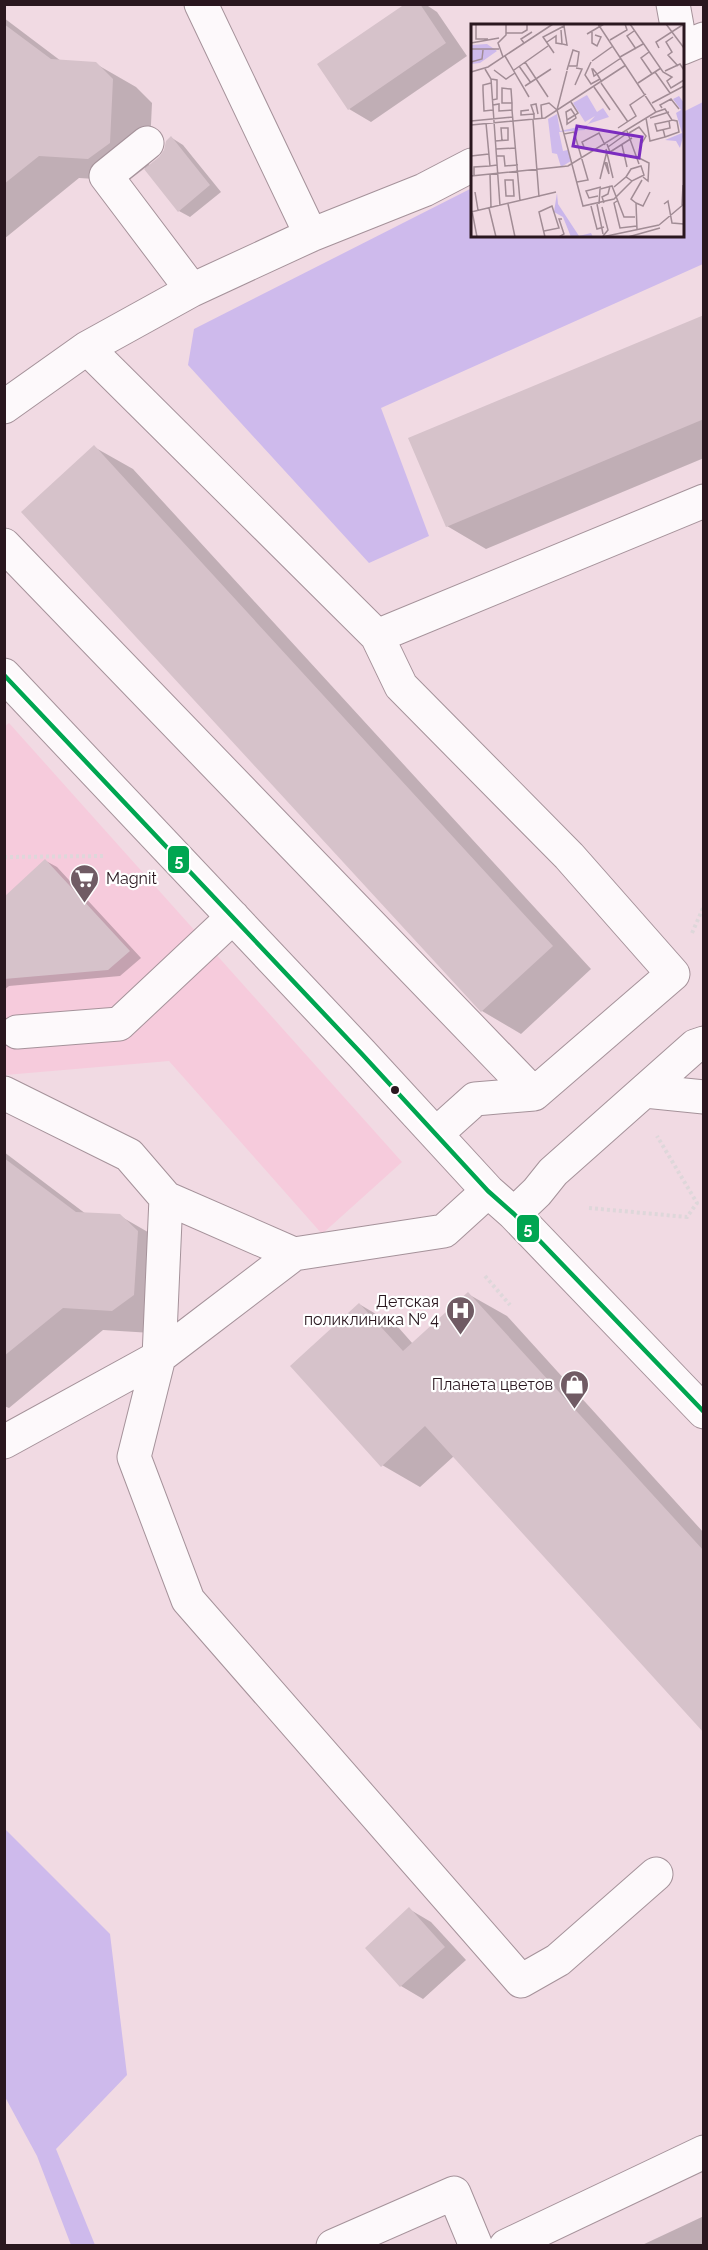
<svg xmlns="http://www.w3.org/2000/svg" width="708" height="2250" font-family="Raleway,sans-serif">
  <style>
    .built { fill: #f6cbdc }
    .green { fill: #cebaec }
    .shadow { fill: #0003 }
    .building { fill: #d6c2ca }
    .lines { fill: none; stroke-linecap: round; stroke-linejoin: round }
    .minor-casing { stroke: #a5929a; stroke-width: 35 }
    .path { stroke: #ded7da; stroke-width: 4; stroke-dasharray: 3 3; stroke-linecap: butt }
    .minor { stroke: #fdf9fb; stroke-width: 33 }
    .bus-1-casing { stroke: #fff; stroke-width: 9 }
    .bus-1 { stroke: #00a651; stroke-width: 4.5 }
    .bus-dot { fill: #2a171f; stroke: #fff; stroke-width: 2 }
    .labels { text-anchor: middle; stroke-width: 4.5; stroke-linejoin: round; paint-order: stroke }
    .poi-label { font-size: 16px; fill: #2a171f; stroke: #fff; text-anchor: end }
    .inset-road { fill: none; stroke: #a18c95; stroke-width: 1.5 }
    .view { fill: #7b2cbf; fill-opacity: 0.15; stroke: #7b2cbf; stroke-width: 3 }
    .inset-edge { fill: none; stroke: #2a171f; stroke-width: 3 }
    .line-badge { stroke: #fff; stroke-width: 2 }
    .badge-label { font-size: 16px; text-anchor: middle; font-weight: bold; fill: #fff }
  </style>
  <rect width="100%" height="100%" fill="#f1dae3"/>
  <path class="built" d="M9 723 402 1162 322 1234 169 1061 5 1075 4 727Z"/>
  <path class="green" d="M703 102V264L381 408 429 536 369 563 188 365 194 329 472 188V236H682L683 112Z
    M4 1828 110 1934 127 2075 56 2149 95 2245H71L37 2156 5 2097Z"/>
  <path class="shadow" d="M407 4H425L437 12 467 56 371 122 349 109Z
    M4 18 61 61 96 64 136 87 152 103 149 167 160 158 172 138 183 145 221 192 190 217 179 211 145 168 128 181 79 178 4 239Z
    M704 316V458L486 549 447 526Z
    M94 447 133 469 591 969 521 1034 482 1011 23 512Z
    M46 861 57 867 141 958 120 976 9 986 4 990V899Z
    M4 1152 86 1214 120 1216 160 1239 152 1333 103 1330 9 1408 4 1406Z
    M468 1294 507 1316 704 1533V1731L454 1456 420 1487 382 1465 359 1304 398 1327 413 1344Z
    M409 1909 431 1922 466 1960 423 1999 401 1986 367 1948Z
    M704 2216V2246H640Z"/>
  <path class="building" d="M405 4H420L446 43 348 110 317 64Z
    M4 24 51 59 96 62 113 79 110 143 88 159 39 156 4 184Z
    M171 136 210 185 178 212 144 169 159 157 164 150 166 141Z
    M704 315V419L446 527 408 438Z
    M94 445 553 946 481 1012 21 512Z
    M45 859 130 951 108 970 4 979V897Z
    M4 1158 76 1212 120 1214 138 1231 134 1295 112 1311 63 1308 4 1356Z
    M468 1292 704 1551V1733L425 1426 381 1467 290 1366 359 1303 403 1351Z
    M409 1907 445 1947 400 1987 365 1948Z"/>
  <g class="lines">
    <defs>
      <path id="minor" d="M201 4 311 235
        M673 4 677 26
        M682 48 704 39
        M147 143 106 176 192 290
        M87 348 377 636 401 686 569 856 673 974 534 1094 475 1099 436 1134
        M4 407 87 348 192 290 311 235 424 190 472 165
        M4 545 534 1094
        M377 636 704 501
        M4 675 361 1053 488 1191 514 1214 704 1412
        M17 1032 119 1024 233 917
        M645 1091 704 1097
        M4 1093 129 1155 166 1198 159 1357 4 1442
        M488 1191 444 1231 294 1254 159 1357 134 1457 188 1600 521 1981 558 1960 656 1874
        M166 1198 294 1254
        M514 1214 537 1192 553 1172 695 1046 704 1043
        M333 2246 454 2193 476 2246
        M506 2246 704 2152"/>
    </defs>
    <use href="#minor" class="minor-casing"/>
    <path class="path" d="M4 857 104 856
      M692 933 704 906
      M589 1208 687 1217 697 1203 657 1136
      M485 1276 510 1305"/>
    <use href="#minor" class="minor"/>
    <defs>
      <path id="bus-1" d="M4 675 361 1053 488 1191 514 1214 704 1412"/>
    </defs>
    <use href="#bus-1" class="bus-1-casing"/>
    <use href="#bus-1" class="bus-1"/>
  </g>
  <defs>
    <symbol id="supermarket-pin" viewBox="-11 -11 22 30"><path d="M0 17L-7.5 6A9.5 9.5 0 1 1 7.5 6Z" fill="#705b64" stroke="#fff"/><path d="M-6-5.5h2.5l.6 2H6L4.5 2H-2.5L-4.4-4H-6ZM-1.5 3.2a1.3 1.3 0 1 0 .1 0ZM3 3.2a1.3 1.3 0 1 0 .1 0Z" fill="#fff"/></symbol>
    <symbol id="hospital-pin" viewBox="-11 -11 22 30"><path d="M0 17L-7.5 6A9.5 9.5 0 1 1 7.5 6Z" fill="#705b64" stroke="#fff"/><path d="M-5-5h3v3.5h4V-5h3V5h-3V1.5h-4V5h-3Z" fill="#fff"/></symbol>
    <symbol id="shop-pin" viewBox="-11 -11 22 30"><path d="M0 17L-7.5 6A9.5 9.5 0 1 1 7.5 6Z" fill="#705b64" stroke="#fff"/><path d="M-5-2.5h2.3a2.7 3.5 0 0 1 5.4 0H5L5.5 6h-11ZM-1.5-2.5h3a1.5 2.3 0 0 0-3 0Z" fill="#fff"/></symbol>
  </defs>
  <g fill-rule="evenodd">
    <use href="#supermarket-pin" x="68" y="862" width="33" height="45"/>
    <use href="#hospital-pin" x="444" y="1294" width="33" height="45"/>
    <use href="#shop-pin" x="558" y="1368" width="33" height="45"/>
  </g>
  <circle class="bus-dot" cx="395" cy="1090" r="5"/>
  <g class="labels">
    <g class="poi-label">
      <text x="106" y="884" text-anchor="start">Magnit</text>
      <text x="439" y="1307">Детская<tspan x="439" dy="18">поликлиника № 4</tspan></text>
      <text x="553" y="1390">Планета цветов</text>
    </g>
  </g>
  <g transform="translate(471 24)">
    <rect width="213" height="213" fill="#f1dae3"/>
    <path d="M16 20 26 27 9 39 0 40V21ZM116 71 126 88 132 84 138 93 117 100 114 106 88 108 92 127 97 126 100 137 90 143 86 130 81 129 77 95 86 90 89 107 116 101 124 92 114 98 102 79Z" fill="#cebaec"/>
    <path d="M208 72 213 79V109L209 124 205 117 194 116 211 109 205 89 210 86 202 75ZM86 169 87 180 108 212 120 209 122 213H100L92 193 83 188Z" fill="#cab6eb"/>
    <path class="inset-road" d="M5 0V15H17M159 0 192 48 201 53 196 57 200 64 213 56M195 0 213 24M163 7 156 12 165 25M121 8V19L126 22 130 13 124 11M35 9H51L56 6V0M116 10 133 0M202 13 195 18 201 28 197 31 207 42M139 16 156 6 154 0M76 18 85 12V19L91 20M0 19 28 14M53 19 50 15 61 8M188 24 185 18 213 0M0 25H28M178 28 170 34 181 50M83 29 72 13 93 2 96 21 91 20 90 6M34 32 58 73M32 33 27 19 35 11V0M149 33 172 20M121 37 142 22M0 38 11 35 12 26M54 38 77 73M120 38 114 51 120 60 129 55M48 42 60 59M14 45 20 55 29 182M23 46 35 55 44 49M43 46 77 22M96 46 102 26 108 28 106 42H98M194 47 209 40 213 46M0 48 17 43 82 0M184 48 199 69M20 55 26 56V75L21 76M131 58 129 55 126 50 122 45H121L123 52 150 34M20 59 12 61V66L13 87 22 86M130 59 157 98M167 59 190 44M104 61 111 45 105 44M54 62 80 45M123 63 139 86M181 79 213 62M22 81 28 80V87L41 86V79H31V64L40 65 41 79M191 84 189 81 200 75 208 85M41 86 49 177M58 86 50 87V91L63 90V96M185 88 194 85 201 96 198 97 184 100 186 107 199 104 198 97M63 90 60 81 65 80 67 90M175 94 179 117 194 113 192 105M179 94 198 88M71 95 70 81 78 79 86 86M62 96 68 173M96 96V100L105 94 104 91 100 85 95 88 96 96 104 91 107 89 100 78M0 97 42 93M15 99 19 142 26 141M0 101 74 94 155 41M147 104 165 92 159 81 175 70M156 107 168 140M158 109 168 103 175 112 171 119M93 110 86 86 96 47M194 113 208 108 206 97 201 96M24 117 37 116V104H30L31 117M136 120 139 128 161 114M151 121 156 143M113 123 111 118 128 109 134 121M137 123 155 110M25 125 45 124M135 125 142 154M0 132 18 130M25 132H33L34 142 47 141M166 133 178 139 177 157 172 153M133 138 136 139 138 150 134 139M19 150 20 183M3 151V143L19 142M0 152 97 142 185 88 127 0M129 155 136 127M34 156H42L43 172H35ZM106 158 117 156 103 108 93 110 112 182 143 175 161 157M143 163 155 153 161 157 173 151 170 142 160 145 155 153M4 168 7 186M127 172 118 174 115 167 130 163M146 177 143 179 149 204 166 202M133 179 131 173 137 170 139 162M165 179 172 182 179 168M37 180 44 213M126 180 132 210M128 180 129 165 141 162 153 193H164M193 180 197 177 201 199 213 200M211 181 212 161M120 182 126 205 133 203M131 183 137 206 132 212M18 184 25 213M1 187 6 213M0 188 85 168M188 201 213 180M166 205 165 179 160 175 171 156M73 207 88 204 81 182 68 188 74 213M88 213 93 210 88 195H91M131 213 188 201M157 213 189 204"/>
    <path class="view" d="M106 102 171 113 168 134 102 122Z"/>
    <rect width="213" height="213" class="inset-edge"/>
  </g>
  <g class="line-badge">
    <rect x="167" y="845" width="23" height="29" rx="6" fill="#00a651"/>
    <rect x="516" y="1214" width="24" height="29" rx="6" fill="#00a651"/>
  </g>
  <g class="badge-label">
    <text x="179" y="866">5</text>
    <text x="528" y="1234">5</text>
  </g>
  <rect width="708" height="2250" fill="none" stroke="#2a171f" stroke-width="12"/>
</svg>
